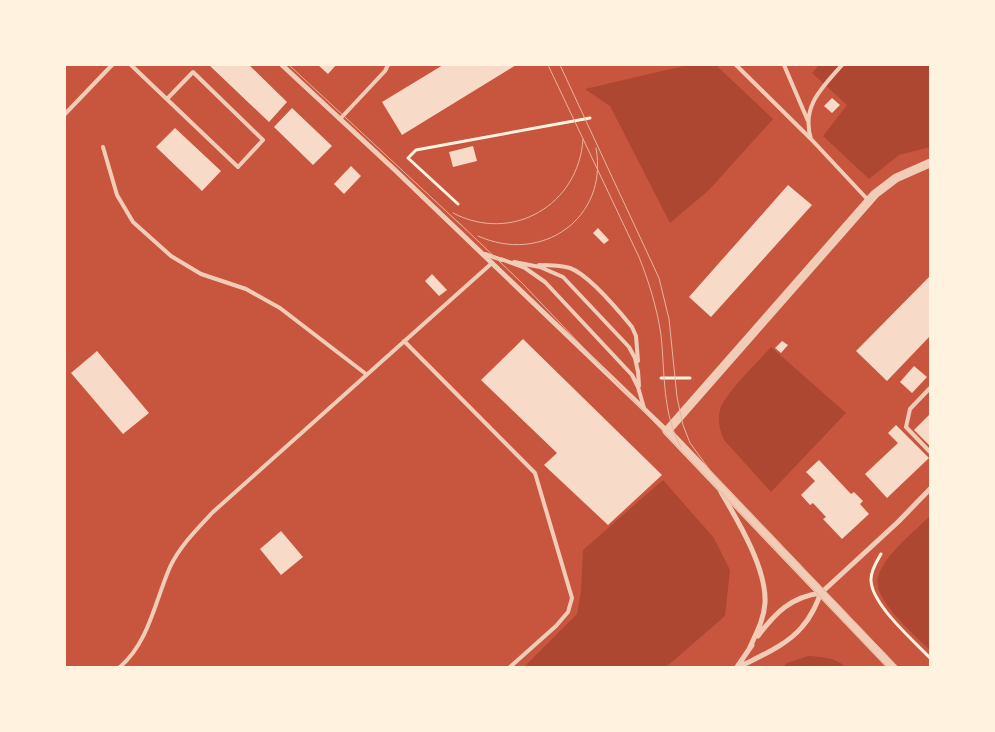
<svg xmlns="http://www.w3.org/2000/svg" width="995" height="732" font-family="'Playfair Display',serif">
  <style>
    .green { fill: #ae4732 }
    .building { fill: #f7dbc8 }
    .lines { fill: none; stroke-linecap: round; stroke-linejoin: round }
    .path { stroke: #fff3e0; stroke-width: 3 }
    .service { stroke: #f1ccb7; stroke-width: 4 }
    .minor { stroke: #f1ccb7; stroke-width: 5 }
    .tertiary { stroke: #f1ccb7; stroke-width: 9 }
    .tram { stroke: #e9b49f; stroke-width: 1 }
  </style>
  <rect width="100%" height="100%" fill="#c8553d"/>
  <path class="green" d="M688 65H716L773 119 709 190 670 223 610 106 585 89Z
    M819 65H930V147L899 155 869 179 823 136 847 105 812 73Z
    M771 347 846 413 771 492 724 440C720 430 717 421 720 410 724 394 759 361 771 347Z
    M663 480 714 538 730 570 725 616 666 667H524L577 614 581 591 583 550Z
    M930 516V650C915 635 872 599 878 577 884 555 914 532 930 516Z
    M808 656C821 657 836 657 845 667H783L787 663Z"/>
  <path class="building" d="M209 65H249L287 102 269 122Z
    M318 65H336L328 74Z
    M443 65H516L402 135 382 102Z
    M832 98 840 105 832 113 824 106Z
    M292 108 332 146 313 165 274 127Z
    M175 128 221 171 202 191 156 147Z
    M473 146 477 161 453 167 449 152Z
    M351 166 361 176 344 194 334 184Z
    M788 185 812 205 711 317 689 297Z
    M598 228 609 240 604 244 593 233Z
    M432 274 447 290 439 296 425 281Z
    M930 276V336L887 381 856 351Z
    M523 339 662 475 608 525 544 465 557 453 481 380Z
    M782 341 788 345 781 353 775 348Z
    M97 351 149 413 123 434 71 373Z
    M914 366 927 377 912 393 900 382Z
    M930 414V446L914 430Z
    M896 425 929 458 887 498 865 474 898 443 888 433Z
    M819 460 851 494 854 492 863 501 860 504 869 514 842 539 823 519 826 517 813 503 810 505 801 495 815 481 806 472Z
    M281 531 303 557 281 575 260 549Z"/>
  <g class="lines">
    <path class="path" d="M458 204 408 158 416 150 590 118
      M661 378H690
      M881 554C877 561 871 570 871 579 870 603 913 640 930 658"/>
    <path class="service" d="M131 65 238 167 263 140 193 72 167 99
      M736 65 811 139
      M784 65 808 121
      M842 65C822 88 801 106 811 139L869 201
      M65 114 112 65
      M340 119 385 71 388 65
      M103 147 117 195 133 222 171 256 201 274 246 289 280 308 366 374
      M485 254 502 260
      M501 259 525 268 545 282 632 375 638 387 644 408
      M514 262 540 267 563 277 629 347 635 358 638 372
      M539 265C549 265 560 265 570 268 589 275 619 311 632 327L636 336 638 361
      M404 341 535 473 572 598 568 612 556 626 510 667
      M638 371 639 386
      M930 388 910 409 906 427 930 452
      M120 667C149 642 155 601 170 567 180 546 197 529 213 512L492 263"/>
    <path class="minor" d="M282 65 396 171 667 431
      M721 492C738 521 767 569 765 603 764 619 757 632 750 647
      M758 636C776 612 791 597 821 593
      M737 667 752 645
      M739 667C760 656 786 646 802 627 811 617 816 605 821 593L898 522 930 489"/>
    <path class="tertiary" d="M892 667 667 431 875 194 896 178 930 163"/>
    <path class="tram" d="M289 65 461 225
      M548 65 639 257C649 282 657 308 661 335 665 372 662 414 681 447
      M560 65 659 278 669 319 677 397 683 425 690 443 712 473 898 667
      M453 213C512 244 579 205 583 139
      M457 221 522 283 887 667
      M478 236C542 265 609 218 596 148"/>
  </g>
  <rect width="995" height="732" fill="none" stroke="#fff3e0" stroke-width="132"/>
</svg>
